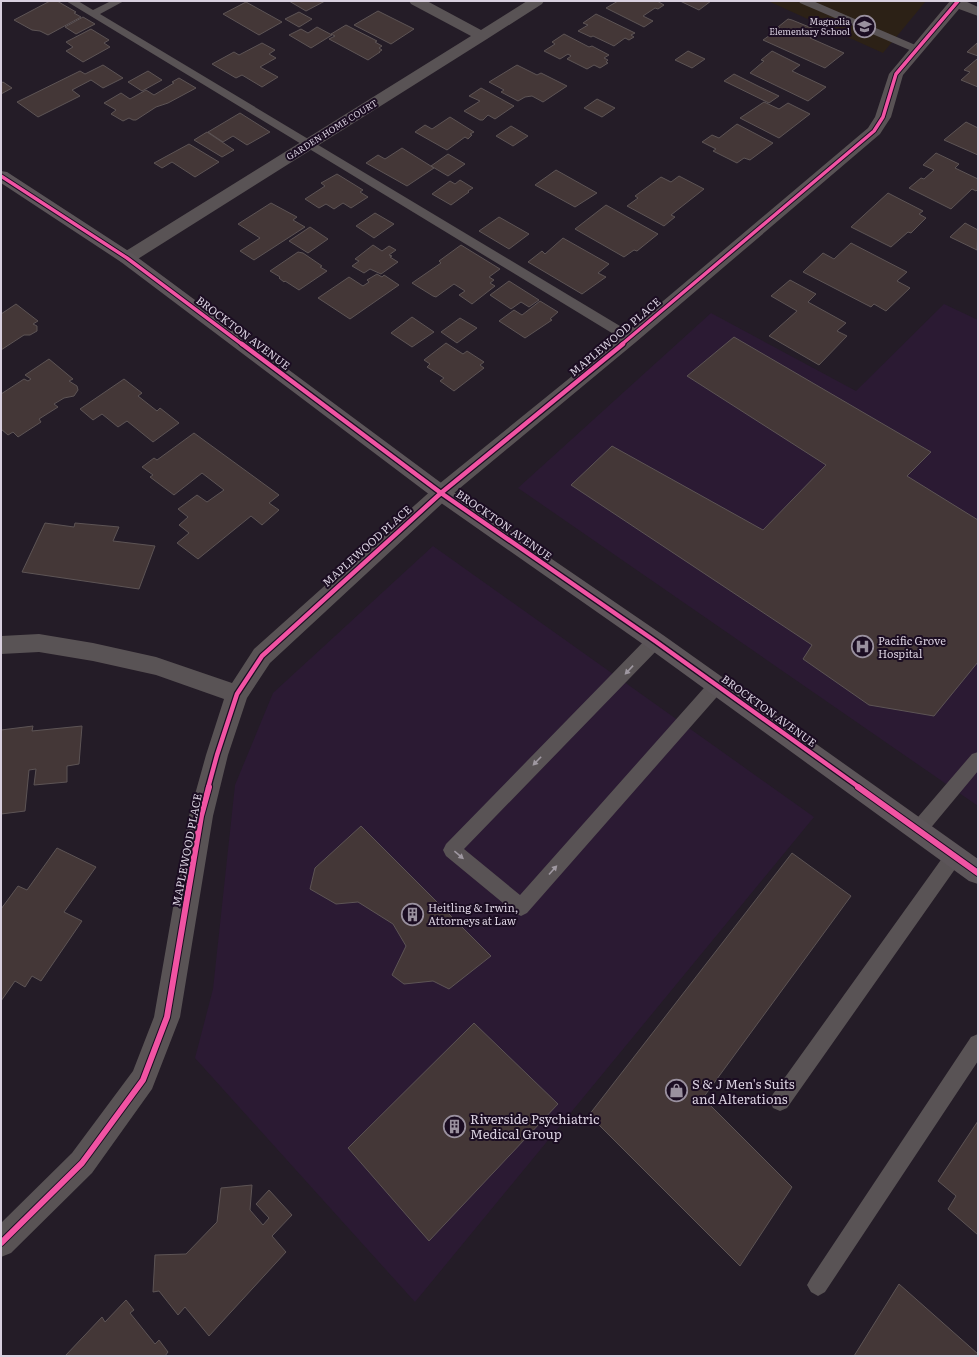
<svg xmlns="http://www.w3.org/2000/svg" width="979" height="1357" font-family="Literata,serif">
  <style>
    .built { fill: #2b1a33 }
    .education { fill: #2c2116 }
    .building { fill: #443737; stroke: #5d5455 }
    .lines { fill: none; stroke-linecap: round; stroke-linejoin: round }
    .service { fill: #595355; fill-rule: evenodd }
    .minor { fill: #595355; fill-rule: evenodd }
    .secondary { fill: #5c5559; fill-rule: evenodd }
    .cycleway-far2-casing { stroke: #1b0d22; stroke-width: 5.5 }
    .cycleway-far1-casing { stroke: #1b0d22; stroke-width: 7 }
    .cycleway-casing { stroke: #1b0d22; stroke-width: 8 }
    .cycleway-far2 { stroke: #f153a3; stroke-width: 3.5 }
    .cycleway-far1 { stroke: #f153a3; stroke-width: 4.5 }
    .cycleway { stroke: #f153a3; stroke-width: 6 }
    .oneway { fill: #9f98a1 }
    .labels { text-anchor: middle; stroke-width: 4; stroke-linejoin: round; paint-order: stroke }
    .far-poi-label { font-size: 9px; fill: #d9d0df; stroke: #1b0d22; text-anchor: end }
    .far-street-label { font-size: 9px; fill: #d9d0df; stroke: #1b0d22 }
    .street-label { font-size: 11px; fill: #d9d0df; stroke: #1b0d22 }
    .poi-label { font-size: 11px; fill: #d9d0df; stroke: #1b0d22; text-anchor: start }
    .near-poi-label { font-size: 13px; fill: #d9d0df; stroke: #1b0d22; text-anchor: start }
  </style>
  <rect width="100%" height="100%" fill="#241c27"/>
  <path class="built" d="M944 304 978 320V806L518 488 711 313 856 391Z
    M433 546 814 817 415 1302 195 1058 213 989 235 785 273 693Z"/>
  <path class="education" d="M768 1H926L883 53Z"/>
  <path class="building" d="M50 1H57L76 12 74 13 81 17 48 35 40 31 32 30 14 20Z
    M289 1H325L306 11Z
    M618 1H657L664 5 658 9 655 8 643 16 653 21 644 27 606 8Z
    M680 1H711L699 10Z
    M246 2 282 22 259 35 223 14Z
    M378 11 414 29 391 44 354 25Z
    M299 12 312 19 299 27 285 19Z
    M596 14 635 33 631 35 634 37 629 40 625 38 614 46 593 36 591 37 578 31 588 25 583 23Z
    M83 17 95 24 76 34 65 27Z
    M788 19 792 20 819 31 810 38 844 53 825 68 763 40 780 28 778 27Z
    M346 25 377 41 375 42 382 46 379 48 382 50 379 52H380L368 60 329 39 335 36 331 34Z
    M317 27 332 35 311 48 289 35 301 29 308 33Z
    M91 29 109 40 104 43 110 47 83 62 66 51 73 47 66 42Z
    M564 34 589 47 592 46 609 55 604 58 608 60 606 62 608 63 600 68 594 65 587 69 567 59 571 56 568 54 560 59 544 51 555 44 552 42Z
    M262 43 275 50 269 54 276 58 260 67 278 77 262 87 242 75 236 78 212 64 234 52 239 55Z
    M977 43 978 56 967 52Z
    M688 51 705 59 692 68 675 60Z
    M772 51 800 65 792 71 826 87 808 101 750 73 764 61 761 60Z
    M977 59H978V87L961 80 970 72 964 70Z
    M103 65 123 78 103 88 91 80 72 90 80 96 38 117 17 102 80 71 85 74Z
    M517 65 537 75 541 73 567 86 543 102 532 96 525 97 518 101 501 92 504 90 489 82Z
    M148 71 162 80 142 91 128 82Z
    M734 74 760 87 779 96 769 103 724 81Z
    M179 78 196 88 168 103 156 107 136 120H133L129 118 123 121 111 114 116 110 104 103 121 93 130 99 146 90 154 95 174 83 172 82Z
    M3 82 12 88 1 94V83Z
    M481 88 514 106 495 119 488 115 483 120H480L464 111 480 101 469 96Z
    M597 99 615 108 602 117 584 108Z
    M764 102 779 109 788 103 810 114 779 138 740 118Z
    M240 113 270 132 247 145 233 136 223 142 208 132Z
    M450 117 474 132 470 134 472 135 468 139 465 137 447 150 415 132 425 125 432 129Z
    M966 122 978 128V155L944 140Z
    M737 124 773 143 750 160 744 158 737 163 713 151 716 149 702 142 712 135 719 138Z
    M511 126 528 136 513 146 496 136Z
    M207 132 234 150 222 157 194 140Z
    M189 144 219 162 195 177 172 162 162 168 154 163Z
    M402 148 434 168 407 186 366 163 378 155 385 159Z
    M936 153 959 164 955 168 978 179V189L976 191 972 189 951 209 909 188 921 178 924 179 934 170 923 165Z
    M448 154 465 164 448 176 431 166Z
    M556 170 597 193 575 207 535 185Z
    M337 174 363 190 360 192 368 197 351 208 343 203 334 209 326 204 319 208 305 199 325 186 321 183Z
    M679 176 704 189 671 215 675 217 664 226 627 206 638 198 635 196 661 177 671 182Z
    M460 180 473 188 468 191 469 192 451 205 432 194 450 181 455 184Z
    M888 193 923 211 919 214 926 218 911 233 908 232 891 247 851 227Z
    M271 203 297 217 293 220 305 227 254 260 240 251 260 238 238 224Z
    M606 205 658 234 637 251 634 250 624 257 575 229Z
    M375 213 394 224 374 238 356 226Z
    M499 217 529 234 509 249 479 231Z
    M965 223 978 230 977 250 950 237Z
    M310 227 328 239 308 253 289 241Z
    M563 238 609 264 598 273 606 277 582 294 528 262 542 251 545 254Z
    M851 243 907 272 897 281 910 288 886 311 874 304 871 307 803 272 823 253 834 259Z
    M373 245 382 251 389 246 396 250 389 255 392 256 390 257 398 262 381 274 370 269 364 273 352 266 359 261 355 259Z
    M461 245 500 269 489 277 494 280 490 283 495 286 472 304 459 295 465 291 454 284 436 297 433 296 412 283 441 263 439 261Z
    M298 252 303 253 322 266 320 267 327 271 299 290 285 281 284 282 279 278 280 277 270 271Z
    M377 274 382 277 384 275 399 285 350 319 318 298 349 277 363 286 369 282 367 280Z
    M790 280 816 294 808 302 846 323 837 331 847 336 819 365 769 336 797 311 771 296Z
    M509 281 539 300 529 307 521 302 511 309 490 295Z
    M540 301 558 312 550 319 552 320 525 338 499 321 514 310 522 315Z
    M16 304 38 321 33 324 37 326V331L30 335H24L1 350V314Z
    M412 317 434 332 412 347 391 333Z
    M460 318 477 328 457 343 441 332Z
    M734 337 931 452 907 476 978 520V662L934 716 869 705 803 659 812 645 571 485 612 446 763 530 826 465 687 376Z
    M446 343 463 354 467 351 484 362 480 365 484 368 454 391 440 381 444 378 427 367 430 364 424 360Z
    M49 359 73 379 69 381 77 386 78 390 74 396 64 398 54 404 58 407 39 419 41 422 18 437 13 432 8 435 1 429V394L24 379 28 381 31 379 25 375Z
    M124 379 142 393 138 396 157 411 160 408 179 423 153 442 127 421 118 427 102 414 93 420 80 409Z
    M194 433 279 495 269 503 279 510 262 525 251 516 198 559 177 543 189 533 179 525 188 517 178 509 197 495 207 502 224 490 202 473 174 495 150 477 153 475 142 467 154 458 157 460Z
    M45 523 74 527 75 523 119 527 113 541 155 546 139 589 22 572Z
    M33 726 32 731 82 726 79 764 67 766V782L34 785 36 769 29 770 25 811 1 814V730Z
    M361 826 491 956 449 989 433 981 404 984 392 975 406 946 393 924 358 902 336 904 310 889 315 868Z
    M57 848 96 867 64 912 82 921 41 981 32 976 25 987 15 981 1 1001V909L18 886 27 890Z
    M792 853 851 896 703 1098 792 1187 740 1266 589 1115Z
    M474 1023 558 1104 429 1241 348 1148Z
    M978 1121V1235L948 1209 956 1196 938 1181Z
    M252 1185 250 1210 263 1225 269 1218 256 1204 269 1190 292 1215 272 1236 286 1252 209 1336 185 1307 178 1315 159 1291 153 1292 155 1255 186 1254 217 1222 221 1188Z
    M899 1284 978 1354V1356H854Z
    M126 1300 134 1310 130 1313 155 1344 159 1340 168 1352 165 1356H65L102 1317 105 1322Z"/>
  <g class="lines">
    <path class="service" d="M66 1H78L93 10 111 1H124L100 14 635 335 637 338 635 341 630 343 625 341Z
      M799 1H813L920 47 921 49 920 51H912L800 3Z
      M655 634 661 636 663 641 661 646 464 849 520 895 711 680 717 678 723 680 725 685 723 690 527 913 521 916 515 913 446 856 443 850 446 844 649 636Z
      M978 752V771L924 836 918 838 912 836 909 830 912 824 972 754Z
      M954 848 960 850 963 856 960 862 787 1108 780 1111 773 1108 770 1101 773 1094 948 850Z
      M978 1034V1061L825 1292 818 1296 811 1292 807 1285 811 1278 971 1037Z"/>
    <path class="minor" d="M409 1H427L481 30 527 1H544L542 4 487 39 133 262 127 264 121 262 118 258 121 254 471 36 411 4Z
      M950 1H965L978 7V16L959 9 903 75 891 117 880 134 636 342 448 498 270 663 247 698 228 755 213 816 180 1017 152 1089 92 1173 11 1253 1 1257V1223L72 1153 133 1071 154 1017 189 816 206 755 224 699 156 675 93 661 39 652 1 654V636L39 634 93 643 156 657 232 683 254 649 434 488 624 334 868 128 875 117 889 74Z"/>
    <path class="secondary" d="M1 171 7 172 133 254 448 488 663 635 978 859V884L969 881 647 647 434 498 121 262 1 183Z"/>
    <defs>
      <path id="cycleway-far2" d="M1 176 127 258 243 345
        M621 345 874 131 883 117 896 74 958 1"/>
      <path id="cycleway-far1" d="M242 344 441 493 655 641 860 788
        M208 788 217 755 237 694 262 656 441 493 623 344"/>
      <path id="cycleway" d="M858 787 978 873
        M1 1243 82 1163 143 1080 167 1017 201 816 209 787"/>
    </defs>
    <use href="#cycleway-far2" class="cycleway-far2-casing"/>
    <use href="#cycleway-far1" class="cycleway-far1-casing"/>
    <use href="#cycleway" class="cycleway-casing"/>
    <use href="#cycleway-far2" class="cycleway-far2"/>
    <use href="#cycleway-far1" class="cycleway-far1"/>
    <use href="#cycleway" class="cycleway"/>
  </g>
  <defs><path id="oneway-solid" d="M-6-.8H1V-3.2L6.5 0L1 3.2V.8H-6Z"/></defs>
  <g class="oneway">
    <use href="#oneway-solid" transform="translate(629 670) rotate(133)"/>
    <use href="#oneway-solid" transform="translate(537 761) rotate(134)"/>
    <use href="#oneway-solid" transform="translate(459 855) rotate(40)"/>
    <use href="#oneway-solid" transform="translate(553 870) rotate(-48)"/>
  </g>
  <defs>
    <symbol id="school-ring" viewBox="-11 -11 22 22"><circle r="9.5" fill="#1b0d22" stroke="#9a919f" stroke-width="1.5"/><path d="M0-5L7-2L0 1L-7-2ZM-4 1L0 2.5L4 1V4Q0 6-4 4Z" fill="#9a919f"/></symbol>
    <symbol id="hospital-ring" viewBox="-11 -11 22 22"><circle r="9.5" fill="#1b0d22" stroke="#9a919f" stroke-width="1.5"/><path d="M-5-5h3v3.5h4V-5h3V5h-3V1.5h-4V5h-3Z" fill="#9a919f"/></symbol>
    <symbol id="building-ring" viewBox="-11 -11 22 22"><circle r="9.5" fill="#1b0d22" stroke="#9a919f" stroke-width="1.5"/><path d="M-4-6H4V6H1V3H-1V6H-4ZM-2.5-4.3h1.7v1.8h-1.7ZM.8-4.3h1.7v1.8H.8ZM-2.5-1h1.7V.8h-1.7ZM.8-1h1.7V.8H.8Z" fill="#9a919f"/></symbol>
    <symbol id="shop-ring" viewBox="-11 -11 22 22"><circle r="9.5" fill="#1b0d22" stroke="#9a919f" stroke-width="1.5"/><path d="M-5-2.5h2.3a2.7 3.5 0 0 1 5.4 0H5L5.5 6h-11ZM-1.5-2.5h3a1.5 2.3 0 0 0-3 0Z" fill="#9a919f"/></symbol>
  </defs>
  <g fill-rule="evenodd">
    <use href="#school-ring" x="852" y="14" width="25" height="25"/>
    <use href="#hospital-ring" x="850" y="634" width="25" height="25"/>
    <use href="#building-ring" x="400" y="902" width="25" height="25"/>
    <use href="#shop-ring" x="664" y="1078" width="25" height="25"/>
    <use href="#building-ring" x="442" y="1114" width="25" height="25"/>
  </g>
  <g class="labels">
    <g class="far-poi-label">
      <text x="850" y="25">Magnolia<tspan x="850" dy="10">Elementary School</tspan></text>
    </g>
    <g class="far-street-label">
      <text transform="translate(332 130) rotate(-32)" y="3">GARDEN HOME COURT</text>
    </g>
    <g class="street-label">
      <text transform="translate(243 333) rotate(37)" y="4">BROCKTON AVENUE</text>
      <text transform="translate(615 337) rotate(-40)" y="4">MAPLEWOOD PLACE</text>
      <text transform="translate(504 525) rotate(35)" y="4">BROCKTON AVENUE</text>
      <text transform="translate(367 546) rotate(-42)" y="4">MAPLEWOOD PLACE</text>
      <text transform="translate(769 711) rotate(36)" y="4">BROCKTON AVENUE</text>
      <text transform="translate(187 850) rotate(-79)" y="4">MAPLEWOOD PLACE</text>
    </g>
    <g class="poi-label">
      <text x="878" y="645">Pacific Grove<tspan x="878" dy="13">Hospital</tspan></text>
      <text x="428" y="912">Heitling &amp; Irwin,<tspan x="428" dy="13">Attorneys at Law</tspan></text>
    </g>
    <g class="near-poi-label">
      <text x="692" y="1089">S &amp; J Men's Suits<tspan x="692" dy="15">and Alterations</tspan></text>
      <text x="470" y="1124">Riverside Psychiatric<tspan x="470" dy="15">Medical Group</tspan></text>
    </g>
  </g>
  <rect width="979" height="1357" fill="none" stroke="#d9d0df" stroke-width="4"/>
</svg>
